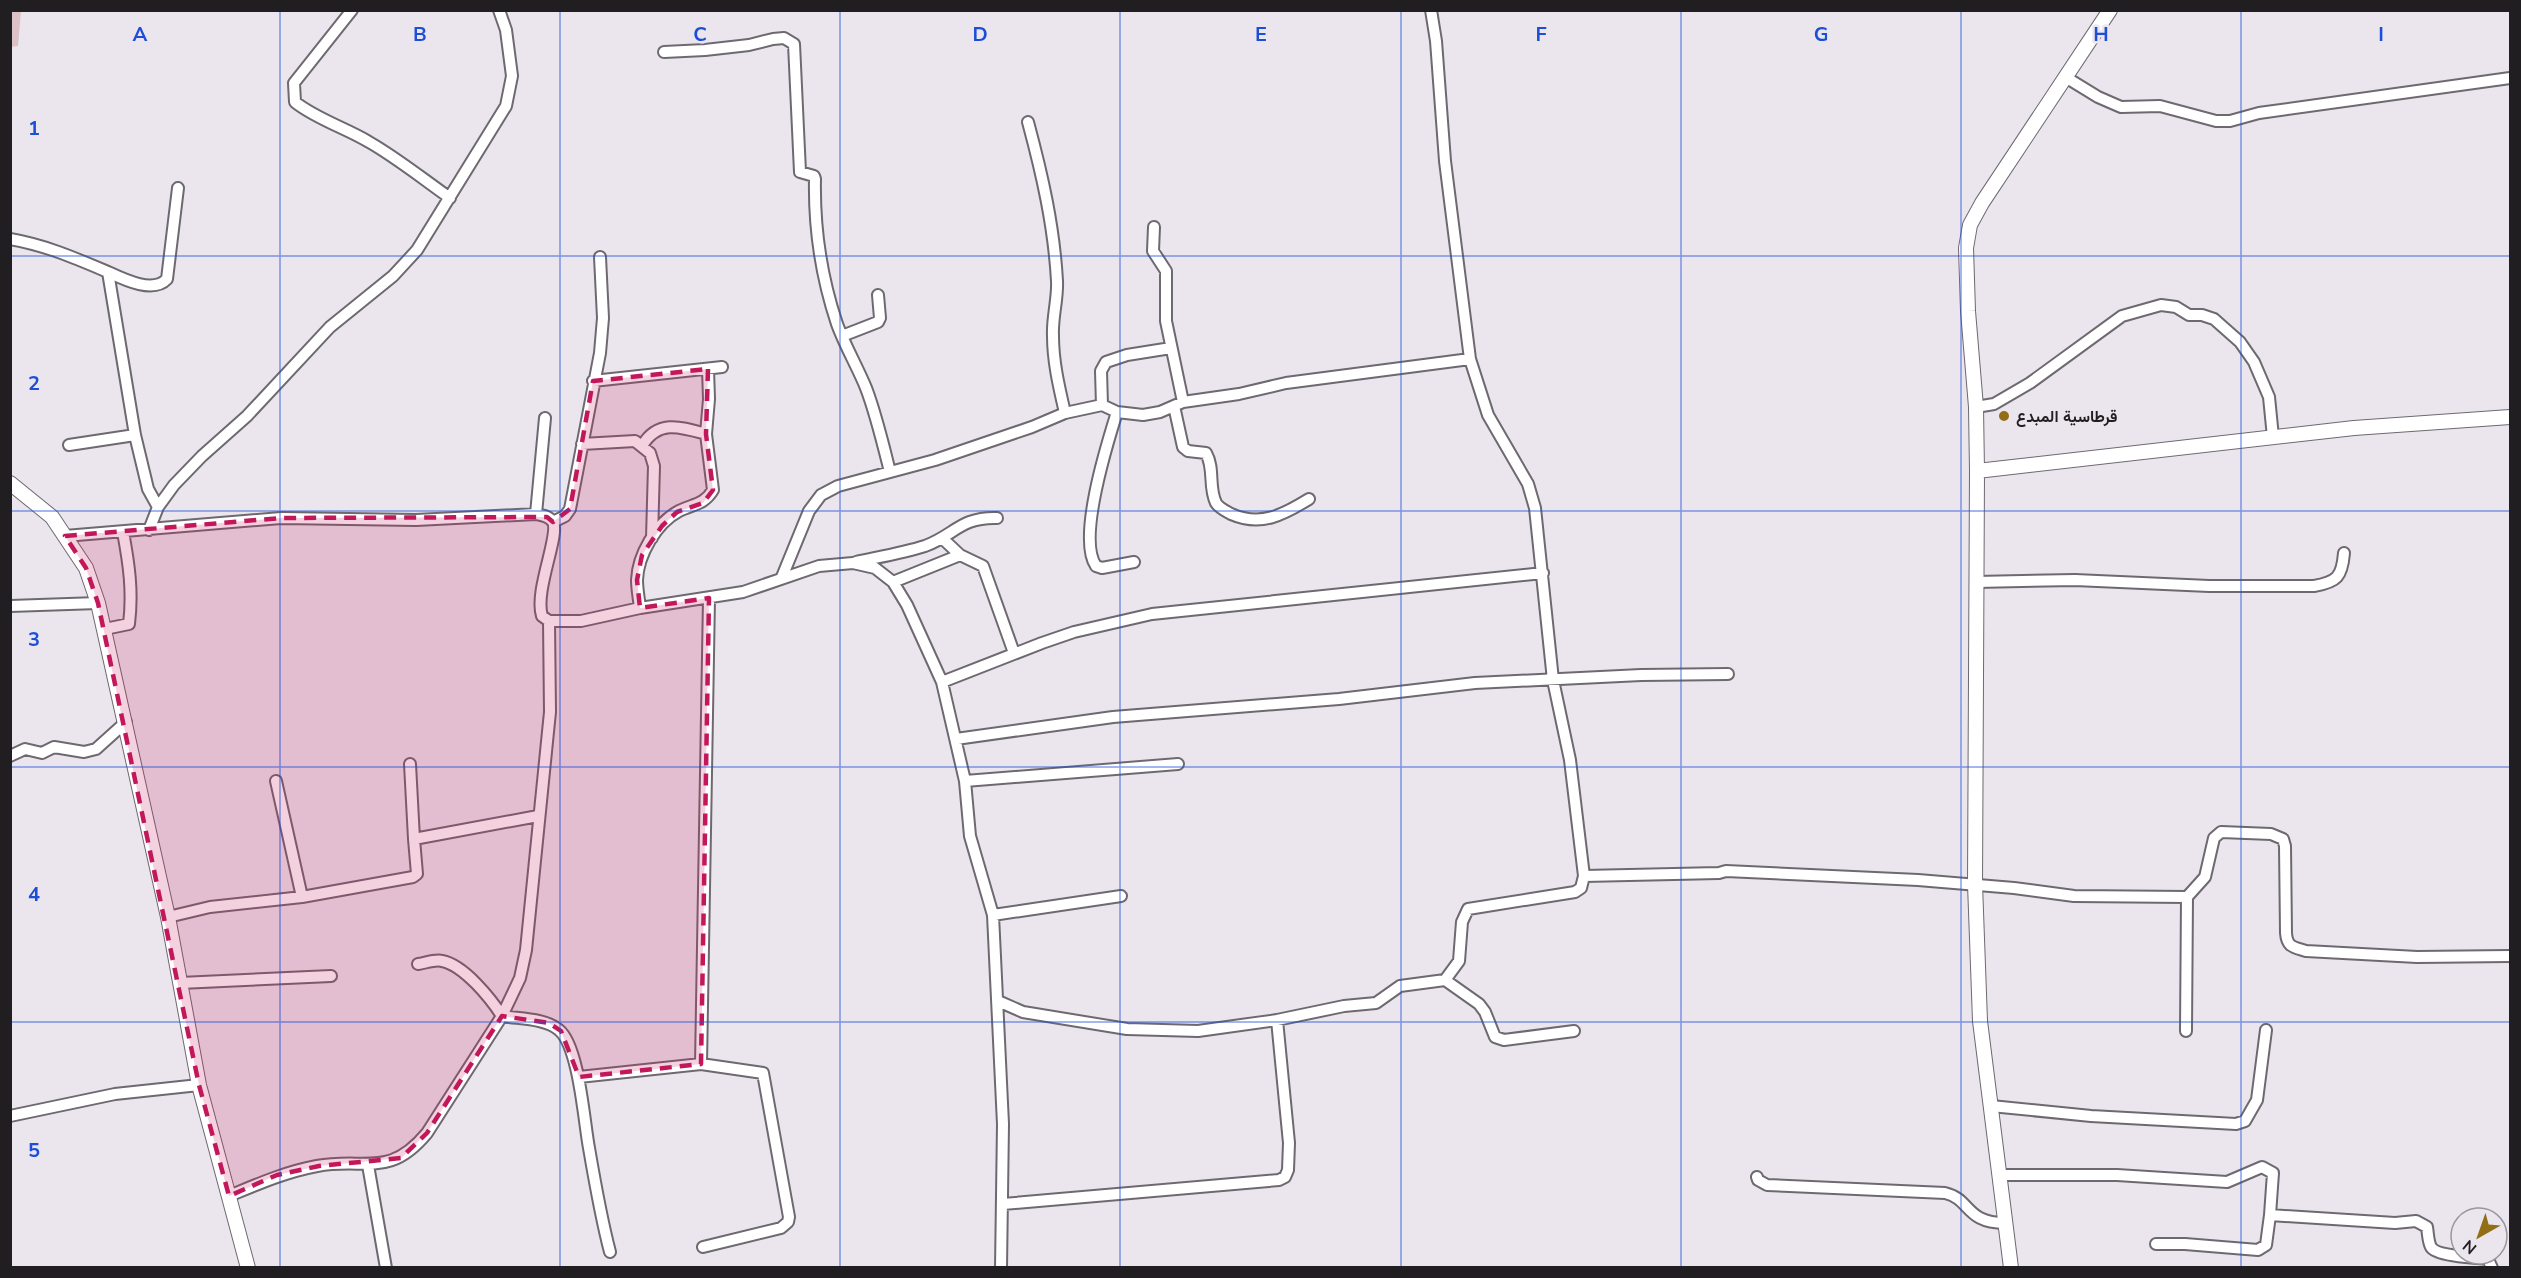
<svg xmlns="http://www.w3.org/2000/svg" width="2521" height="1278" font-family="'Nunito Sans',Vazirmatn,sans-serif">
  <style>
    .green { fill: #dcc2c6 }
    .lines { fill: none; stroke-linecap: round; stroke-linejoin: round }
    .minor-casing { stroke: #6e6970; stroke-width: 14 }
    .tertiary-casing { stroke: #6e6970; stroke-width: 16 }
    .minor { stroke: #fff; stroke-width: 10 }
    .tertiary { stroke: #fff; stroke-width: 14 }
    .marked { fill: #c2185b; fill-opacity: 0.2; stroke: #c2185b; stroke-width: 4.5; stroke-dasharray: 12 8; stroke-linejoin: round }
    .grid { fill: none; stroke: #1d4ed8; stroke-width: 1.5; stroke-opacity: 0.55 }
    .poi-dot { fill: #926e16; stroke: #ebe6ee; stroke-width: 2 }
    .labels { text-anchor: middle; stroke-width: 5; stroke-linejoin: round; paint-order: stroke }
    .poi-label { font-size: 16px; font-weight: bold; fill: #201e21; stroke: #ebe6ee; text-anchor: start }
    .grid-label { font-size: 20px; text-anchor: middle; font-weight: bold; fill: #1d4ed8; stroke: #ebe6ee; stroke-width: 5; stroke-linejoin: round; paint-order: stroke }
  </style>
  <rect width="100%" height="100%" fill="#ebe6ee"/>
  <path class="green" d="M10 11H21L18 46 11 47Z"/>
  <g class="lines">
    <defs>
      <path id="minor" d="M352 10 294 83 295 102C316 119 346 128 369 142 397 158 423 179 450 198
        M1431 10 1436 41 1445 161 1470 359 1488 415 1528 484 1535 508 1553 680 1570 760 1584 876
        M664 52 705 50 749 45 773 39 784 38 794 44 800 172 814 176 815 179C814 227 822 279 837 324 845 346 857 366 866 388 876 414 883 444 890 472
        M2067 78 2098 97 2121 107 2160 106 2216 121H2230L2259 113 2510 78
        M1028 122C1042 174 1054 226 1057 281 1058 299 1052 317 1053 336 1053 362 1059 387 1065 413
        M1154 227 1153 251 1166 271V321L1183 402
        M10 239C45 245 75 258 108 272L135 435 148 489 158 507
        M108 272C123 279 153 294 167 279L178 188
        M842 336 878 322 880 318 878 295
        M593 381 722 367
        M1102 405 1101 371 1106 362 1127 355 1171 348
        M1174 406 1183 447 1188 451 1206 453C1215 469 1208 487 1216 503 1219 508 1226 511 1231 514 1261 527 1283 515 1309 499
        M1976 407 1994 404 2030 383 2122 316 2161 305 2176 307 2189 315H2202L2214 319 2240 342 2254 362 2269 397 2273 437
        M1117 412C1107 444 1077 539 1096 566L1102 568 1134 562
        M582 444 635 441 650 453 654 466 652 538
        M69 445 135 435
        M642 446C658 419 681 427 706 434
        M536 514 545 418
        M553 522 565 516 570 509 600 353 603 318 600 257
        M149 530 158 507 174 485 202 456 247 416 330 327 393 276 417 250 506 106 512 76 506 30 499 10
        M65 536 281 518 416 520 536 514C542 515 549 516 553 522 560 535 534 591 542 616L549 621H581L640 608 743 592 819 566 853 563 875 568 893 582 907 605 942 682 965 781 970 836 993 915 1003 1124 1001 1268
        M942 538 960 555
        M856 562C879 557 903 553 925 546 955 535 960 517 997 518
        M782 577 809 511 821 495 838 486 935 460 1032 427 1065 413 1102 405 1117 412 1143 415 1160 412 1183 402 1239 394 1286 383 1470 359
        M893 582 960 555 983 566 1014 653
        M1976 582 2075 580 2209 586H2314C2337 582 2342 577 2344 553
        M10 606 98 603
        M640 608C639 599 637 589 637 580 638 555 656 523 679 511 693 504 704 505 713 490L706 434 709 399 708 369
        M105 629 129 624C133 592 129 564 123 532
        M942 682 1042 643 1074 632 1152 614 1543 573
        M956 739 1113 717 1339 699 1475 683 1641 675 1728 674
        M10 756 25 749 42 753 54 747 84 752 96 749 126 722
        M410 764 414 839
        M276 781 302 897
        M965 781 1178 764
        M993 915 1121 896
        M168 917 210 907 302 897 413 877 417 874 414 839 538 816
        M418 964C425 963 436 959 442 961 464 965 491 999 502 1016
        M1445 980 1479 1004 1485 1012 1495 1037 1504 1040 1574 1031
        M180 983 331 976
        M998 1001 1023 1012 1127 1029 1198 1031 1277 1020 1344 1006 1376 1003 1400 986 1445 980 1459 961 1462 922 1468 909 1575 892 1581 888 1584 876 1719 873 1726 871 1918 880 2014 888 2074 896 2187 897 2205 877 2214 838 2221 832 2271 834 2283 839 2285 846 2286 933C2287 947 2293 947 2306 951L2417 957 2510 956
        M502 1016 520 978 526 950 550 712 549 621
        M2186 1031 2187 897
        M701 1064 709 598
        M579 1077 701 1064 763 1073 789 1217 788 1222 781 1228 703 1247
        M1991 1106 2091 1116 2236 1124 2245 1121 2257 1100 2266 1030
        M10 1116 115 1094 199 1085
        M368 1165 386 1268
        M1999 1175H2117L2227 1182 2262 1167 2273 1173 2270 1215 2395 1223 2416 1221 2427 1227C2428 1233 2428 1242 2431 1247 2436 1256 2477 1258 2488 1259L2492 1268
        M1757 1177 1758 1180 1767 1185 1945 1193C1971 1199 1965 1223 2005 1223
        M229 1196C258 1184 285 1172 317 1166 365 1157 389 1179 427 1133L502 1016C519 1019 545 1018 559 1030 579 1046 584 1122 589 1148 595 1183 601 1218 610 1252
        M1003 1204 1279 1180 1285 1177 1288 1170 1289 1143 1277 1020
        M2156 1244H2185L2258 1250 2266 1245 2270 1215"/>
      <path id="tertiary" d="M1977 471 2354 428 2510 417
        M10 483 52 517 86 568 98 603 168 917 199 1085 248 1268
        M2011 1268 1980 1021 1975 884 1977 471 1976 407 1968 311 1966 248 1970 225 1982 203 2110 10"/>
    </defs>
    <use href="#minor" class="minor-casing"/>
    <use href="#tertiary" class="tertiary-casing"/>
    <use href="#minor" class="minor"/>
    <use href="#tertiary" class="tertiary"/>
  </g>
  <path class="marked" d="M708 369 706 434 713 490 703 503 677 512 662 526 642 555 637 580 640 608 709 598 701 1064 579 1077 561 1031 549 1023 502 1016 427 1133 401 1158 319 1166 277 1175 229 1196 199 1085 98 603 86 568 65 536 281 518 547 517 553 522 570 509 593 381Z"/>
  <path class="grid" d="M280 10V1268M560 10V1268M840 10V1268M1120 10V1268M1401 10V1268M1681 10V1268M1961 10V1268M2241 10V1268M10 256H2510M10 511H2510M10 767H2510M10 1022H2510"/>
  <circle class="poi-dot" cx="2004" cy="416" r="6"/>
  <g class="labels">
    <g class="poi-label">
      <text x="2016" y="422">قرطاسية المبدع</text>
    </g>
  </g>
  <g class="grid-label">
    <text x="140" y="41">A</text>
    <text x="420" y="41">B</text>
    <text x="700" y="41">C</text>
    <text x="980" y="41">D</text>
    <text x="1261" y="41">E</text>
    <text x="1541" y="41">F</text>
    <text x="1821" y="41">G</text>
    <text x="2101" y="41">H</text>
    <text x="2381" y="41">I</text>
    <text x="34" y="135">1</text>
    <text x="34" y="390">2</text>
    <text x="34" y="646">3</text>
    <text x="34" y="901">4</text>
    <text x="34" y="1157">5</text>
  </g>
  <rect width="2521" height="1278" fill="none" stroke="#201e21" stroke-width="24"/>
  <g transform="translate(2479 1236) rotate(220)"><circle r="28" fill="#ebe6ee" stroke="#9a969c" stroke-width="1.5"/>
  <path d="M0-4.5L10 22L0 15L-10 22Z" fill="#926e16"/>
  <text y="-9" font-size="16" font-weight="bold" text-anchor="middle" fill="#201e21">N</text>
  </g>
</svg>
